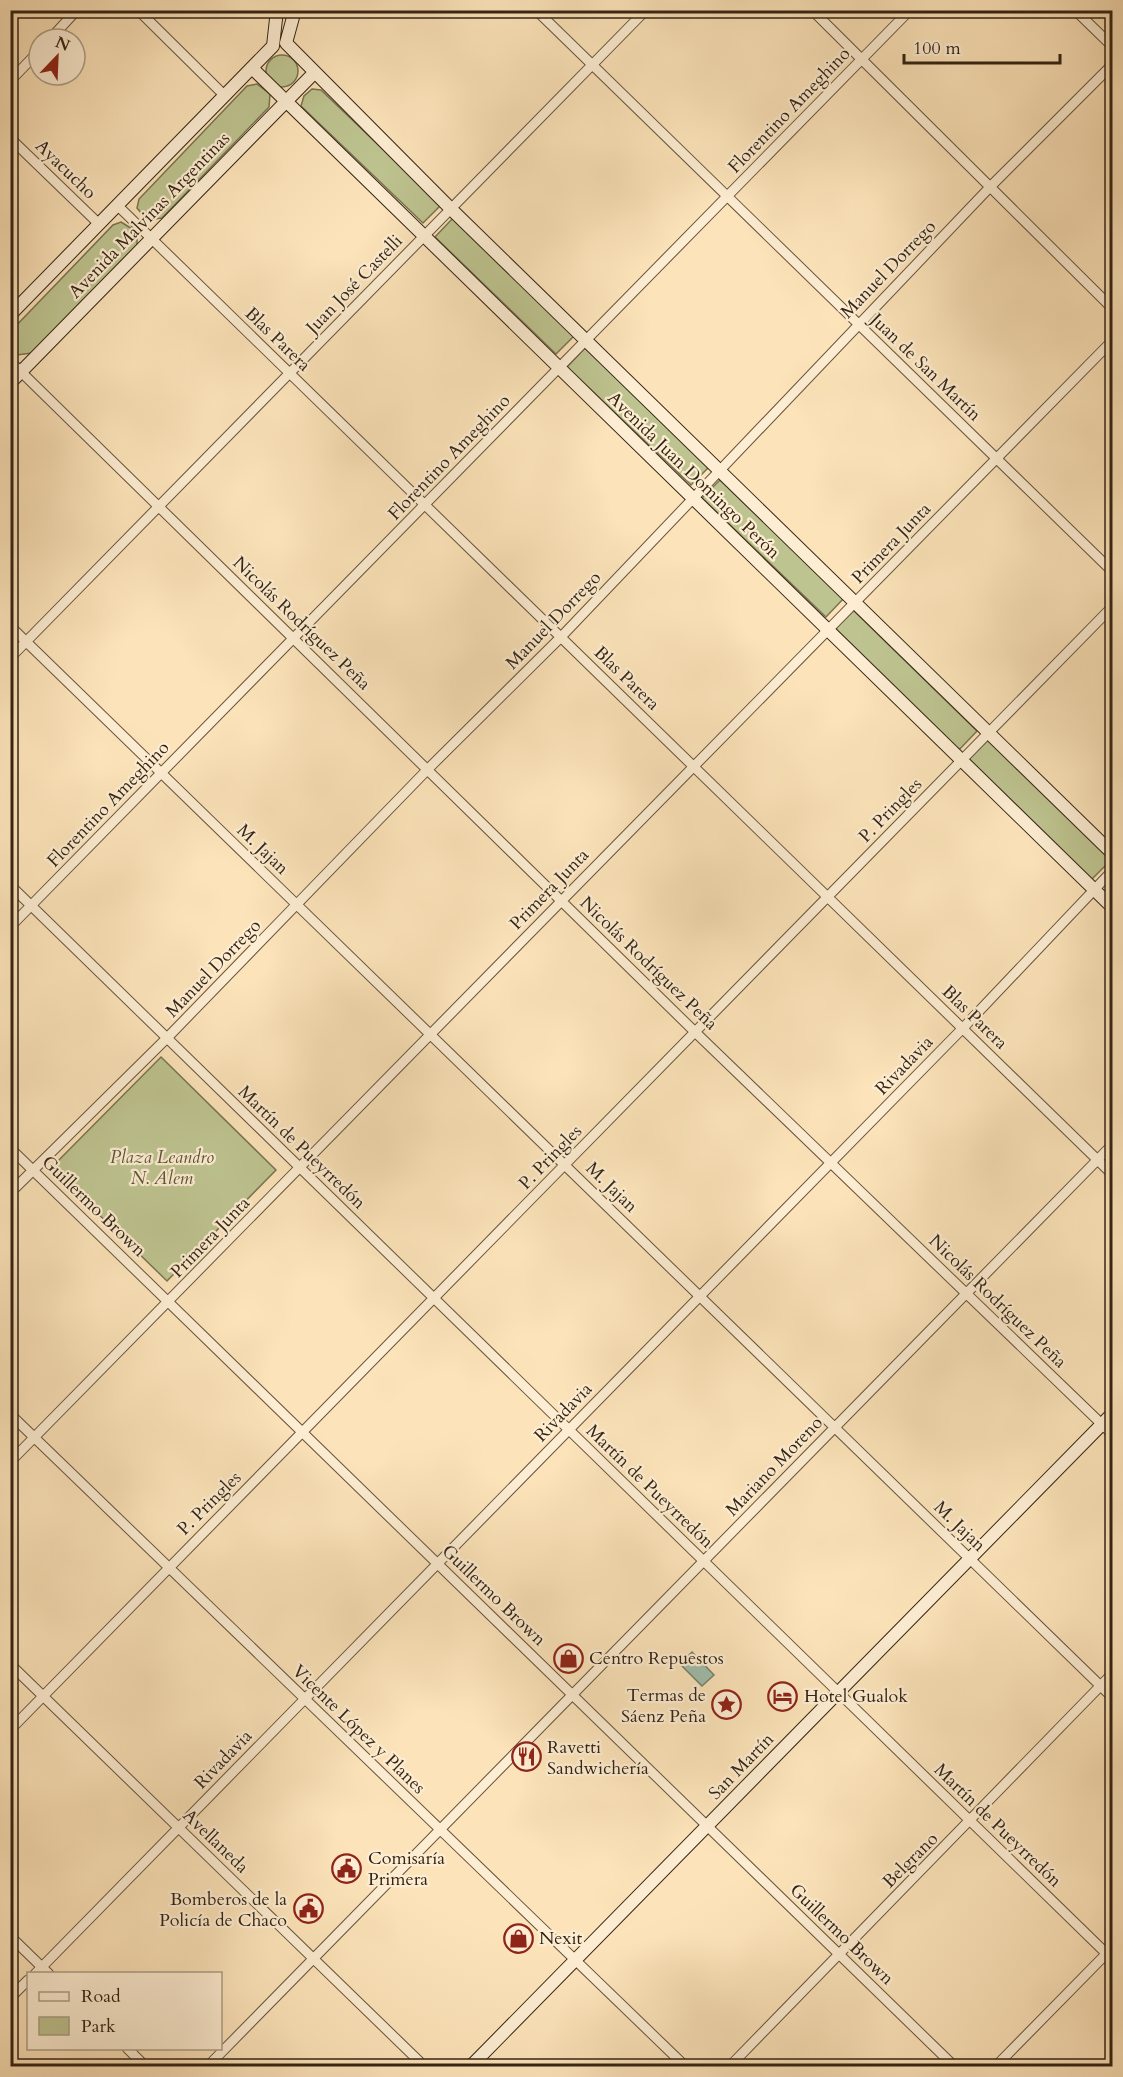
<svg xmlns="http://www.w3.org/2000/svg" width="1123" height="2077" font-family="Cardo,serif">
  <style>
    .green { fill: #bec490; stroke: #797452; stroke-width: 1.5 }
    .water { fill: #a0beac; stroke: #75806f; stroke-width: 1.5 }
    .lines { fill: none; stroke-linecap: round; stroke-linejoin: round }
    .minor-casing { stroke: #66543d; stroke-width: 11 }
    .secondary-casing { stroke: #342414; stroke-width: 14 }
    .minor { stroke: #fdedd2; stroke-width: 9 }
    .secondary { stroke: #fdedd2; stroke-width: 12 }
    .labels { text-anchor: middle; stroke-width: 4.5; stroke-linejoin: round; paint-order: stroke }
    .street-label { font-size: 18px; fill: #342414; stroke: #fdedd2 }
    .park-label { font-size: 18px; font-style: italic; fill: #5d5439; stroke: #fdedd2 }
    .poi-label { font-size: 18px; fill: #342414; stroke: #fdedd2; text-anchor: start }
  </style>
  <rect width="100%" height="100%" fill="#fce3b9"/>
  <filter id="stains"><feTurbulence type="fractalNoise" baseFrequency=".00333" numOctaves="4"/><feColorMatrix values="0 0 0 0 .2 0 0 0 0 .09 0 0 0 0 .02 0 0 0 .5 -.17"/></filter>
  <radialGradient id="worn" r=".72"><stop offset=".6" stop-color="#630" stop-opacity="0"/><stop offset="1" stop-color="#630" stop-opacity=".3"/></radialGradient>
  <path class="green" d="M266 71a16 16 0 1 1 32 0a16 16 0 1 1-32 0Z
    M257 84 270 94 269 107 162 218 147 220 137 208 139 199 247 86Z
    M312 89 321 90 441 205 423 223 301 106 304 96Z
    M453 218 574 336 556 354 435 237Z
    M121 222 137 232V245L32 353 17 355 11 347 10 332 113 225Z
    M585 348 709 467 691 485 567 367Z
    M720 480 844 598 826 617 702 498Z
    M852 609 977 731 958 751 834 629Z
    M988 739 1111 860 1091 880 969 759Z
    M161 1057 276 1170 167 1281 51 1168Z"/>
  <path class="water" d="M692 1652 714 1675 702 1686 680 1664Z"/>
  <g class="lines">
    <defs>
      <path id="minor" d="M138 10 225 96
        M536 10 1112 571
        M812 10 1112 308
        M1075 10 1112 46
        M50 39 77 10
        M10 81 39 51
        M10 138 99 224
        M118 206 1112 1174
        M10 361 694 1031 1112 1434
        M10 626 1112 1697
        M10 658 646 10
        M10 885 1112 1959
        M10 927 910 10
        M10 1148 954 2066
        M10 1193 167 1038 428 769 561 637 991 186 1112 65
        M10 1414 685 2066
        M10 1462 1112 341
        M10 1664 424 2066
        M10 1730 1112 607
        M10 1936 49 1974
        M35 1974 963 1028 1112 871
        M10 1998 28 1980
        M127 2048 145 2066
        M208 2066 1112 1145
        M730 2066 1112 1674
        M996 2066 1112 1948"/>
      <path id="secondary" d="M295 10 286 43 451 209 1112 853
        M252 68 1112 907
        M10 315 273 46 277 10
        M10 383 314 73
        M471 2066 1112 1414"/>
    </defs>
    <use href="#minor" class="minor-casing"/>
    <use href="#secondary" class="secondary-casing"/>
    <use href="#minor" class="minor"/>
    <use href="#secondary" class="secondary"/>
  </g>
  <defs>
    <symbol id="shop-ring" viewBox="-11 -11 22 22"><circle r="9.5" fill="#fdedd2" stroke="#8f2418" stroke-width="1.5"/><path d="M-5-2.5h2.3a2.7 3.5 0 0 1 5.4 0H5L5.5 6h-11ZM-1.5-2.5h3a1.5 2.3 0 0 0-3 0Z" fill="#8f2418"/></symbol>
    <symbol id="hotel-ring" viewBox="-11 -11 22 22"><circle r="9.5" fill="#fdedd2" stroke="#8f2418" stroke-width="1.5"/><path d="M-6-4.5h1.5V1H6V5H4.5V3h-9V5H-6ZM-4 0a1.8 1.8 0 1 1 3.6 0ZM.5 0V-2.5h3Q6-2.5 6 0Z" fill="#8f2418"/></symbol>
    <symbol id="sight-ring" viewBox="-11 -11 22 22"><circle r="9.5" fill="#fdedd2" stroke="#8f2418" stroke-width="1.5"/><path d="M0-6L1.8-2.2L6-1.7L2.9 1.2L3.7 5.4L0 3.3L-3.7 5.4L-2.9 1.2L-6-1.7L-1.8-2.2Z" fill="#8f2418"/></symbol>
    <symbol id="restaurant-ring" viewBox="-11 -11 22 22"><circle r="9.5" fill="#fdedd2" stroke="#8f2418" stroke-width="1.5"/><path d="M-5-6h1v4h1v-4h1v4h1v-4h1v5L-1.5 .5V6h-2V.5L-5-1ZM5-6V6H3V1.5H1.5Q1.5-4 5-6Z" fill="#8f2418"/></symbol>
    <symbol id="civic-ring" viewBox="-11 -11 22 22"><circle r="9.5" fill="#fdedd2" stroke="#8f2418" stroke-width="1.5"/><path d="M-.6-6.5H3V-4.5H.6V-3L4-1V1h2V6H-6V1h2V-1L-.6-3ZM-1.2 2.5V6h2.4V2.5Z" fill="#8f2418"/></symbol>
  </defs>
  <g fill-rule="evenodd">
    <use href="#shop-ring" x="552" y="1642" width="33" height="33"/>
    <use href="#hotel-ring" x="766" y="1680" width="33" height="33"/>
    <use href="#sight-ring" x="710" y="1688" width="33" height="33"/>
    <use href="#restaurant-ring" x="510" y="1740" width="33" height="33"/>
    <use href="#civic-ring" x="330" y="1852" width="33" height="33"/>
    <use href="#civic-ring" x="292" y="1892" width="33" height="33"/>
    <use href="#shop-ring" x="502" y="1922" width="33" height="33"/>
  </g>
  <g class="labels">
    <g class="street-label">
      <text transform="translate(789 110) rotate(-46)" y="6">Florentino Ameghino</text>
      <text transform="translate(66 169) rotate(44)" y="6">Ayacucho</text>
      <text transform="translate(149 215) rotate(-46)" y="6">Avenida Malvinas Argentinas</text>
      <text transform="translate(888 269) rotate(-46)" y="6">Manuel Dorrego</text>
      <text transform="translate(354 284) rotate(-46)" y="6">Juan José Castelli</text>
      <text transform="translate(278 339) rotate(44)" y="6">Blas Parera</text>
      <text transform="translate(926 367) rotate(44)" y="6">Juan de San Martín</text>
      <text transform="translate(449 457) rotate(-46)" y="6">Florentino Ameghino</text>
      <text transform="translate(694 475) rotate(44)" y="6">Avenida Juan Domingo Perón</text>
      <text transform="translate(891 543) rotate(-46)" y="6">Primera Junta</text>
      <text transform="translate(553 620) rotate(-46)" y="6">Manuel Dorrego</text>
      <text transform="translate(302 623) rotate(44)" y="6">Nicolás Rodríguez Peña</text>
      <text transform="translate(627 678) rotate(44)" y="6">Blas Parera</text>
      <text transform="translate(108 804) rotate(-46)" y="6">Florentino Ameghino</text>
      <text transform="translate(890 810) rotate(-46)" y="6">P. Pringles</text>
      <text transform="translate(263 849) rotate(44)" y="6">M. Jajan</text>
      <text transform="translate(549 889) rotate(-46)" y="6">Primera Junta</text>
      <text transform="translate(649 963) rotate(44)" y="6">Nicolás Rodríguez Peña</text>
      <text transform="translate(213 968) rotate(-46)" y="6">Manuel Dorrego</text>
      <text transform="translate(975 1017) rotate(44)" y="6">Blas Parera</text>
      <text transform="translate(904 1065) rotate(-46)" y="6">Rivadavia</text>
      <text transform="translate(302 1147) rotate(44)" y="6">Martín de Pueyrredón</text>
      <text transform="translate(550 1157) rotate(-46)" y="6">P. Pringles</text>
      <text transform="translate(612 1187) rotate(44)" y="6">M. Jajan</text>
      <text transform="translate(94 1206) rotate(44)" y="6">Guillermo Brown</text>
      <text transform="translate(210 1237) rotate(-46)" y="6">Primera Junta</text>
      <text transform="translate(998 1301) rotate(44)" y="6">Nicolás Rodríguez Peña</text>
      <text transform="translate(563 1412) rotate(-46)" y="6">Rivadavia</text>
      <text transform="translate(774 1466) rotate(-46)" y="6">Mariano Moreno</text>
      <text transform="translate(650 1486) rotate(44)" y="6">Martín de Pueyrredón</text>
      <text transform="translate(209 1503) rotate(-45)" y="6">P. Pringles</text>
      <text transform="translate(960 1526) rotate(44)" y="6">M. Jajan</text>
      <text transform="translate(494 1595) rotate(44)" y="6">Guillermo Brown</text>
      <text transform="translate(359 1729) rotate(44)" y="6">Vicente López y Planes</text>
      <text transform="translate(223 1759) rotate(-46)" y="6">Rivadavia</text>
      <text transform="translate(741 1766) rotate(-46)" y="6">San Martín</text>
      <text transform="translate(998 1825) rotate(44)" y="6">Martín de Pueyrredón</text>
      <text transform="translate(216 1841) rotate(44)" y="6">Avellaneda</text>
      <text transform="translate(910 1860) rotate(-45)" y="6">Belgrano</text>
      <text transform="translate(842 1934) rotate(44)" y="6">Guillermo Brown</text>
    </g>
    <g class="park-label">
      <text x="162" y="1163">Plaza Leandro<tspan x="162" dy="21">N. Alem</tspan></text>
    </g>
    <g class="poi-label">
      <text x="589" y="1664">Centro Repuestos</text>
      <text x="706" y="1701" text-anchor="end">Termas de<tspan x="706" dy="21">Sáenz Peña</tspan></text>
      <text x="804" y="1702">Hotel Gualok</text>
      <text x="547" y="1753">Ravetti<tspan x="547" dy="21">Sandwichería</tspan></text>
      <text x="368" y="1864">Comisaría<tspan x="368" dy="21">Primera</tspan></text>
      <text x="287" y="1905" text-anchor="end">Bomberos de la<tspan x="287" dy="21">Policía de Chaco</tspan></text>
      <text x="539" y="1944">Nexit</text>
    </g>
  </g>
  <rect width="1123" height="2077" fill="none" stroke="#fce3b9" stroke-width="36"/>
  <rect x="12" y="12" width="1099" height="2053" fill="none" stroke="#342414" stroke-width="3"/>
  <rect x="18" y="18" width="1087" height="2041" fill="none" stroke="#342414" stroke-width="1.5"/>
  <rect x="27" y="1972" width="195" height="78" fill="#fdedd2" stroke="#ad9d86" stroke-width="1.5"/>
  <rect x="39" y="1992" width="30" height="9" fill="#fdedd2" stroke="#ad9d86" stroke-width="1.5"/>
  <text x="81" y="2002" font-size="18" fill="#342414">Road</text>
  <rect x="39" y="2017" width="30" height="18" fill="#bec490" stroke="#ad9d86" stroke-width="1.5"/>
  <text x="81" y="2032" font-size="18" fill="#342414">Park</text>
  <g transform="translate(57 57) rotate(23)"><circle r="28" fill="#fdedd2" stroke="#ad9d86" stroke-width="1.5"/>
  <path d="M0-4.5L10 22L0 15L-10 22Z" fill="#8f2418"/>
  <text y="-9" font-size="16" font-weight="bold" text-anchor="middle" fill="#342414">N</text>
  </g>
  <path d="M904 54v9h156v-9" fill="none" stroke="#342414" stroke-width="3"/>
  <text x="913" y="54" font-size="18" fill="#342414" stroke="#fdedd2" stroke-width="4.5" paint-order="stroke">100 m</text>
  <rect width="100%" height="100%" filter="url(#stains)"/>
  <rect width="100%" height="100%" fill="url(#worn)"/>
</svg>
